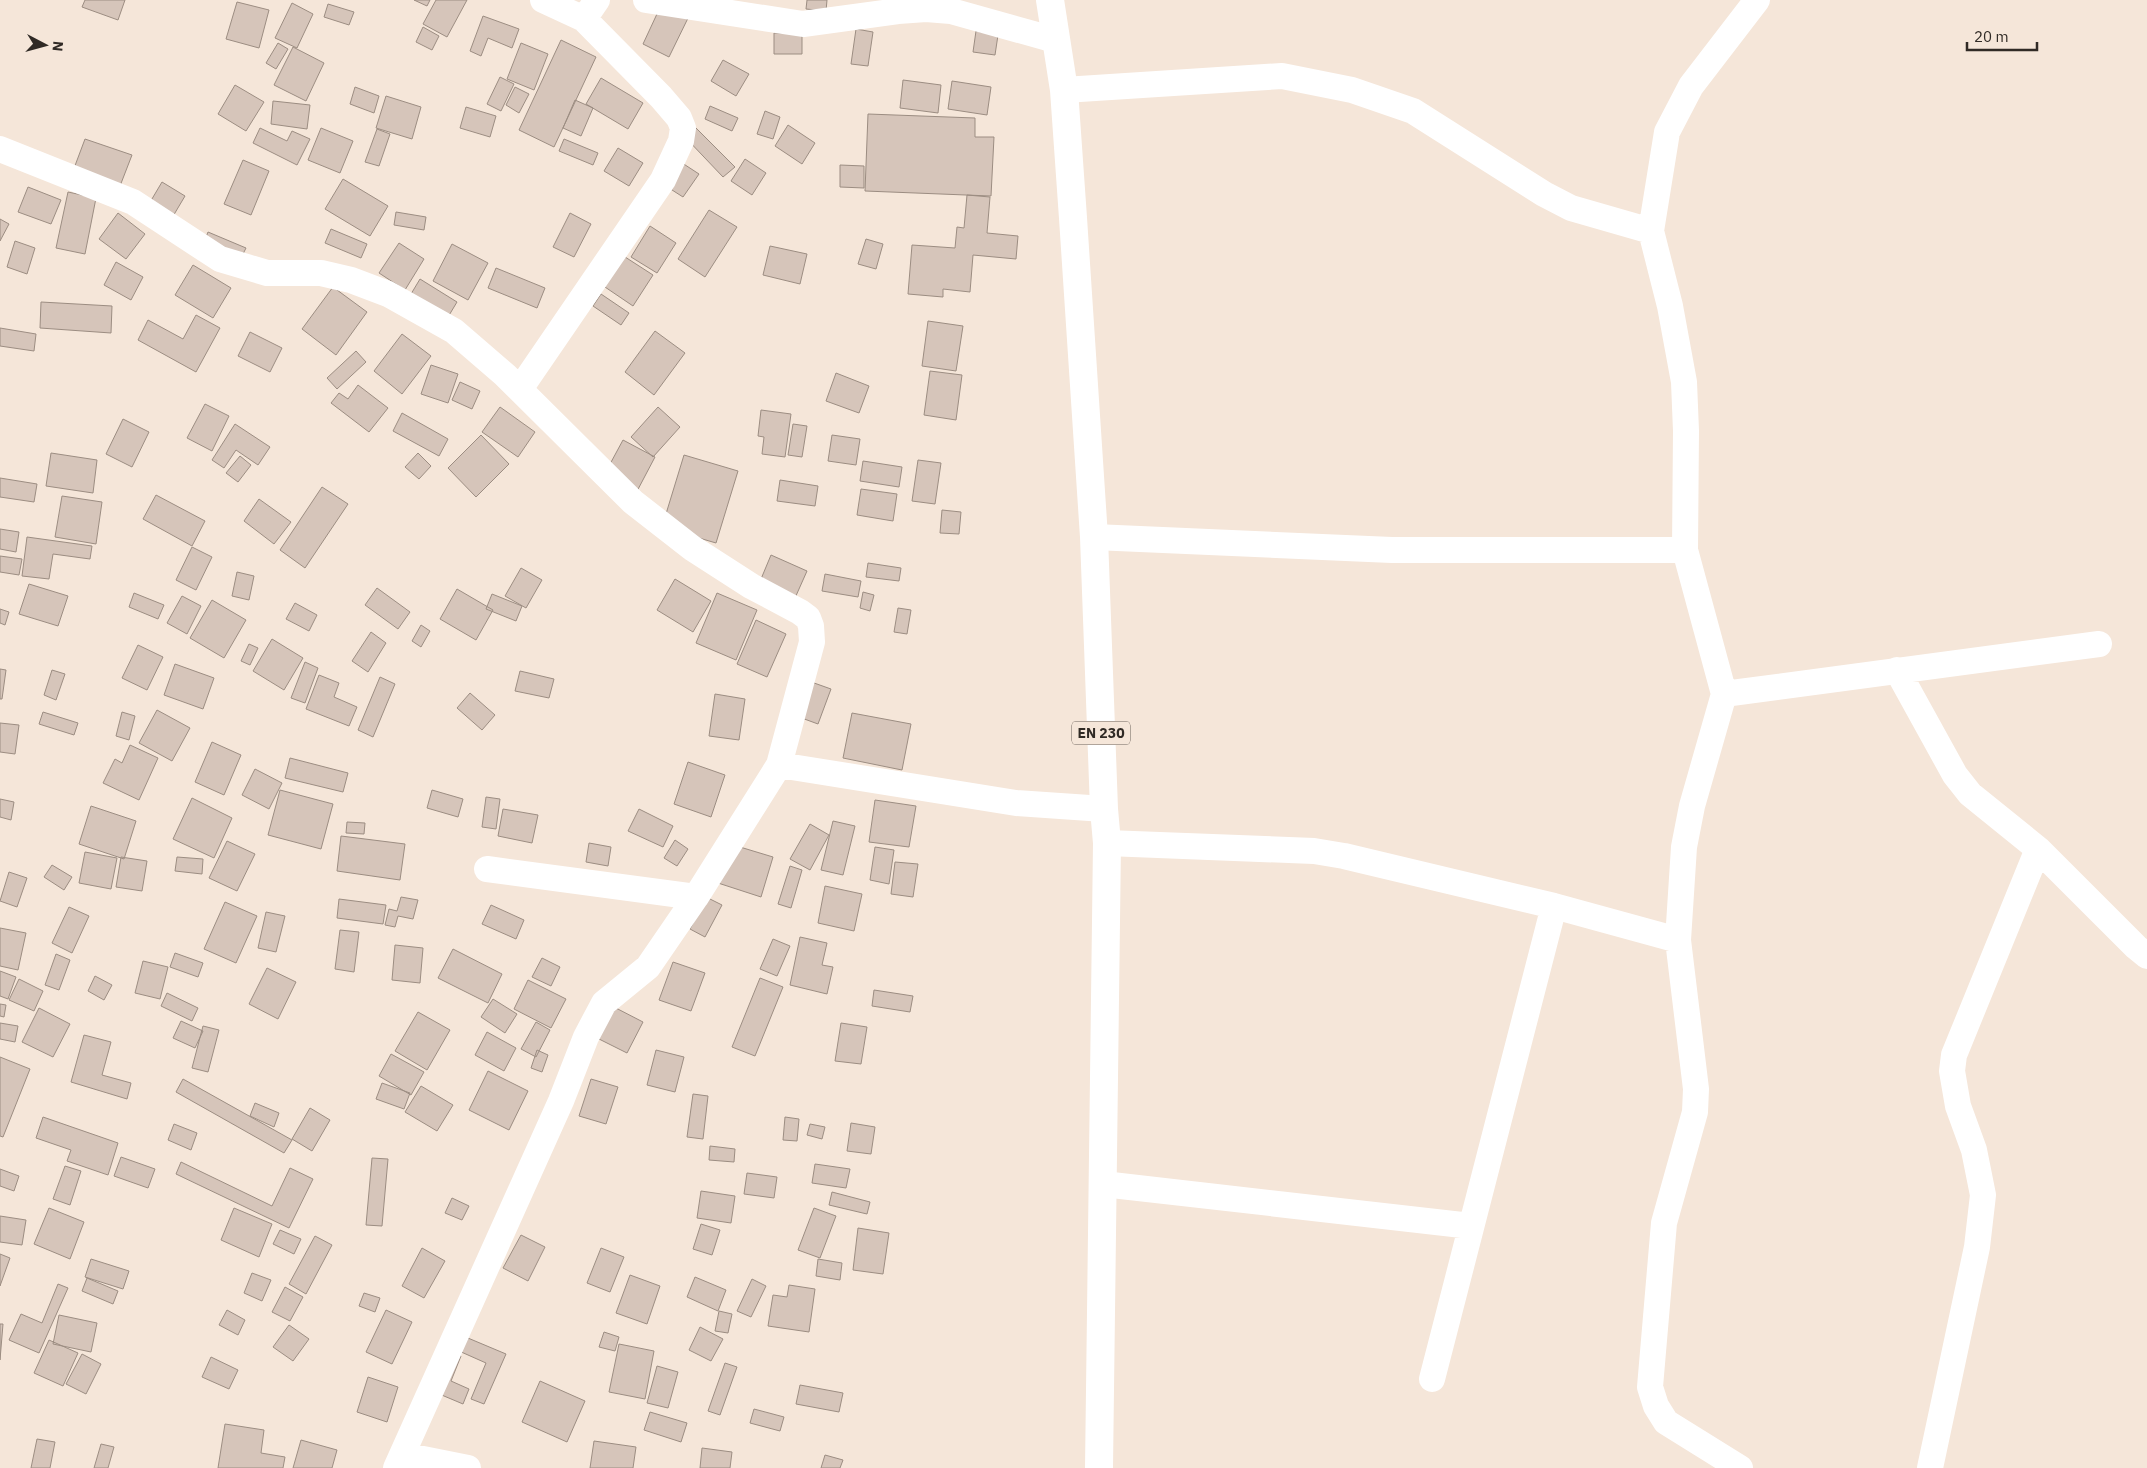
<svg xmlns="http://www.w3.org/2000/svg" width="2147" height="1468" font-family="'IBM Plex Sans',sans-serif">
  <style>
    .building { fill: #d6c5ba; stroke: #9c8d82 }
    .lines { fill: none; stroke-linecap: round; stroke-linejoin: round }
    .street { stroke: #fff; stroke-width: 26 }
    .primary { stroke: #fff; stroke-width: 28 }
    .labels { text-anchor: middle; stroke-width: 4; stroke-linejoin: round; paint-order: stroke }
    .shield { fill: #f5e6d9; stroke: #6b625b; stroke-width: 1 }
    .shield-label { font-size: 14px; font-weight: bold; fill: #302a25 }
  </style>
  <rect width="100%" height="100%" fill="#f5e6d9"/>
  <path class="building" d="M85 0H125L118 20 82 7Z
    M414 0H430L427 6Z
    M436 0H467L447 37 423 24Z
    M807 0H827L826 11 806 9Z
    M663 1 690 14 669 57 643 44Z
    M237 2 269 10 259 48 226 39Z
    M292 3 313 14 297 48 275 38Z
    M328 4 354 12 349 25 324 17Z
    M483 16 519 29 512 48 488 38 481 56 470 51Z
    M423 27 439 36 432 50 416 42Z
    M856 29 873 32 868 66 851 64Z
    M976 31 998 35 995 55 973 52Z
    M774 33H802V54H774Z
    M561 40 596 57 554 147 519 130Z
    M278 43 288 49 276 69 266 63Z
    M521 43 548 54 534 90 507 79Z
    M293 47 324 63 306 101 274 85Z
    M723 60 749 74 736 96 711 81Z
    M500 77 514 84 501 111 487 104Z
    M601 78 643 103 628 129 586 104Z
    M903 80 941 85 938 113 900 108Z
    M952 81 991 87 987 115 948 109Z
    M235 85 264 102 246 131 218 114Z
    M355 87 379 96 374 113 350 104Z
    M515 87 529 94 519 113 506 105Z
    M386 96 421 107 412 139 376 128Z
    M575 100 593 108 581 136 563 128Z
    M273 101 310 105 307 129 271 124Z
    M710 106 738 118 732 131 705 119Z
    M466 107 496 116 490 137 460 128Z
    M765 111 780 117 773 139 757 134Z
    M868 114 975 118V137H994L991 196 865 191Z
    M788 125 815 143 802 164 775 146Z
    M694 126 735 167 723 177 684 136Z
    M260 128 287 141 292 131 310 139 297 165 253 143Z
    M321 128 353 141 340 173 308 160Z
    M377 129 390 134 379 166 365 162Z
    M85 139 132 155 120 186 73 171Z
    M564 139 598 153 593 165 559 151Z
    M618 148 643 163 629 186 604 171Z
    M673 157 699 174 683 197 658 181Z
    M745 159 766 173 752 195 731 181Z
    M243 160 269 171 251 215 224 204Z
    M840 165 864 166V188L840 187Z
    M343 179 388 206 370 236 325 209Z
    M162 182 185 196 169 223 146 209Z
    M28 187 61 200 51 224 18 212Z
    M68 192 96 198 85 254 56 248Z
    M967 195 990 197 987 233 1018 236 1016 259 973 255 970 292 943 289V297L908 294 912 245 955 248 957 227 964 228Z
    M709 210 737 227 705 277 678 259Z
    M396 212 426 217 424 230 394 225Z
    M118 213 145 234 126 259 99 239Z
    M570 213 591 224 574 257 553 247Z
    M0 219 9 224 0 241Z
    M650 226 676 243 657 273 631 257Z
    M331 229 367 244 361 258 325 243Z
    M208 232 246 248 240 260 203 245Z
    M866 239 883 244 876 269 858 264Z
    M15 241 35 248 27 274 7 267Z
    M399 243 424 259 405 290 379 273Z
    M452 244 488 263 468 300 433 281Z
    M770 246 807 254 800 284 763 275Z
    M622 255 653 275 633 306 602 285Z
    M116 262 143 277 131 300 104 285Z
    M193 265 231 288 213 318 175 295Z
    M496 268 545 288 537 308 488 288Z
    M420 279 457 302 448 317 411 294Z
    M333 287 367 312 336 355 302 329Z
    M601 294 629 313 621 325 593 306Z
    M41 302 112 306 111 333 40 328Z
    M196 315 220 328 196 372 138 340 148 320 183 339Z
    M928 321 963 326 956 371 922 366Z
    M0 328 36 334 34 351 0 346Z
    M655 331 685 353 654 395 625 372Z
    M250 332 282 348 270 372 238 356Z
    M402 334 431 356 402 394 374 371Z
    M356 351 366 362 337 389 327 378Z
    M431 365 458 374 448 403 421 394Z
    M930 371 962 375 956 420 924 415Z
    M836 373 869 386 859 413 826 401Z
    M460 382 480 391 472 409 452 400Z
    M358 385 388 408 369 432 331 403 339 393 348 399Z
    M205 404 229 416 212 451 187 438Z
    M500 407 535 432 518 457 482 432Z
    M658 407 680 427 653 457 631 437Z
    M761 410 791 414 785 457 762 454 764 437 758 436Z
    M402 413 448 439 439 456 393 431Z
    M123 419 149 432 132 467 106 454Z
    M235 424 270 447 258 465 236 450 224 468 212 460Z
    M793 424 807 426 802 457 788 455Z
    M481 435 509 464 476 497 448 468Z
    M832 435 860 439 856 465 828 461Z
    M623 440 655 457 635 495 603 477Z
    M51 453 97 460 93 493 46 486Z
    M418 453 431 466 419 479 405 467Z
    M684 455 738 471 716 543 662 527Z
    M240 456 251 465 238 482 226 473Z
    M918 460 941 463 935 504 912 501Z
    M863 461 902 467 899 487 860 481Z
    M0 478 37 484 34 502 0 497Z
    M780 480 818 486 815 506 777 501Z
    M322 487 348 504 305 568 280 550Z
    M861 489 897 494 893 521 857 515Z
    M156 495 205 521 192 546 143 519Z
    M62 496 102 502 96 544 55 537Z
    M259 499 291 522 274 544 244 521Z
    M942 510 961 512 959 534 940 533Z
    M0 529 19 532 16 552 0 549Z
    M27 537 92 546 90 559 53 554 49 579 22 576Z
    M192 547 212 557 196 590 176 580Z
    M771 555 807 571 791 607 756 591Z
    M0 556 22 559 19 575 0 572Z
    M868 563 901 568 899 581 866 577Z
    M521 568 542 580 526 608 505 596Z
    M237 572 254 576 249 600 232 596Z
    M825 574 861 581 858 597 822 591Z
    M675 579 711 601 693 632 657 610Z
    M29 584 68 596 58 626 19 614Z
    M377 588 410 612 398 629 365 605Z
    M457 589 493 610 476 640 440 619Z
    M863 592 874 595 870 611 860 608Z
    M134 593 164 605 158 619 129 607Z
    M717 593 757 610 736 660 696 643Z
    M492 594 522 606 516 621 486 609Z
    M182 596 201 606 187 634 167 623Z
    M212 600 246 620 224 658 190 638Z
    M295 603 317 615 309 631 286 619Z
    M898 608 911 610 907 634 894 632Z
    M0 609 9 612 5 625 0 623Z
    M756 620 786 634 767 677 737 664Z
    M421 625 430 631 421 647 412 641Z
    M371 632 386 643 368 672 352 661Z
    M272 639 303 658 284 690 253 671Z
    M249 644 258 648 250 665 241 661Z
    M138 645 163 657 147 690 122 678Z
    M305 662 318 668 305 703 291 698Z
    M175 664 214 678 203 709 164 695Z
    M0 669 6 670 2 699H0Z
    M52 670 65 674 56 700 44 695Z
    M520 671 554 679 549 698 515 691Z
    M319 675 339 683 334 697 357 707 349 726 306 709Z
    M380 677 395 684 373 737 358 730Z
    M800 678 831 689 818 724 788 713Z
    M470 693 495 715 482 730 457 708Z
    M715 694 745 699 739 740 709 736Z
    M157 710 190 728 172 761 139 743Z
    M43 712 78 723 74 735 39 724Z
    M122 712 135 716 129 740 116 736Z
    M852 713 911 724 902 770 843 758Z
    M0 723 19 725 15 754 0 752Z
    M212 742 241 755 224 795 195 782Z
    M130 745 158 758 139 800 103 783 115 759 122 763Z
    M290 758 348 773 343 792 285 778Z
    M688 762 725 775 711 817 674 804Z
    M255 769 282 783 269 809 242 795Z
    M280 790 333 804 321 849 268 835Z
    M432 790 463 799 458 817 427 808Z
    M486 797 500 799 496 829 482 827Z
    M192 798 232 818 214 858 173 839Z
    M0 799 14 802 11 820 0 817Z
    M875 800 916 806 909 847 869 842Z
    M91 806 136 821 124 859 79 844Z
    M503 809 538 815 532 843 498 836Z
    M639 809 673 826 663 847 628 831Z
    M833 821 855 826 843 875 821 870Z
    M347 822 365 823 364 834 346 833Z
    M810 824 829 835 810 870 790 859Z
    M341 836 405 844 400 880 337 871Z
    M675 840 688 849 677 866 664 858Z
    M227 841 255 854 237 891 209 878Z
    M589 843 611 847 608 866 586 862Z
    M730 844 773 857 761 897 718 883Z
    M875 847 894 850 889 884 870 880Z
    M85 852 117 858 111 889 79 883Z
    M121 857 147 861 142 891 116 887Z
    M177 857 203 859 202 874 175 871Z
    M895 862 918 864 913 897 891 894Z
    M52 865 72 877 64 890 44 877Z
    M790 866 802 870 791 908 778 904Z
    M9 872 27 878 17 907 0 901Z
    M825 886 862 894 854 931 818 923Z
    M401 897 418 900 413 919 398 916 395 927 385 925 389 909 397 911Z
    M706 897 722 905 705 937 690 929Z
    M339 899 386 905 383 924 337 918Z
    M225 902 257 916 236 963 204 949Z
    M491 905 524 920 516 939 482 924Z
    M69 907 89 916 72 953 52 943Z
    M266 912 285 916 276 952 258 948Z
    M0 928 26 933 18 970 0 966Z
    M340 930 359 932 354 972 335 969Z
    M800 937 827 943 822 965 833 967 827 994 790 985Z
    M773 939 790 946 777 976 760 969Z
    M395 945 423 948 420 983 392 980Z
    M453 949 502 974 488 1003 438 978Z
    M175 953 203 963 198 977 170 967Z
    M56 954 70 960 59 990 45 985Z
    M542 958 560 967 551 986 532 977Z
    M143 961 168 967 160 999 135 993Z
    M673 962 705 973 691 1011 659 1000Z
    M267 968 296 982 278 1019 249 1004Z
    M0 971 16 977 8 999 0 996Z
    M95 976 112 985 104 1000 88 991Z
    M760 978 783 987 755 1056 732 1047Z
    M19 979 43 991 34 1011 9 1000Z
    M528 980 566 999 551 1028 514 1009Z
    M874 990 913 996 910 1012 872 1006Z
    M167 993 198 1008 192 1021 161 1006Z
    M493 999 517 1014 505 1033 481 1017Z
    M0 1004 6 1005 4 1017 0 1016Z
    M612 1006 643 1022 627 1053 597 1038Z
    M39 1008 70 1024 53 1057 22 1042Z
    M418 1012 450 1030 427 1070 395 1051Z
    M181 1021 203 1031 195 1048 173 1038Z
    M536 1022 550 1030 536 1057 521 1049Z
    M0 1023 18 1026 15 1042 0 1039Z
    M841 1023 867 1027 861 1064 835 1061Z
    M203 1026 219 1030 208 1072 192 1068Z
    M487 1032 516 1048 504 1071 475 1055Z
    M84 1035 111 1042 102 1075 131 1083 127 1099 71 1082Z
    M537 1050 548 1055 542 1072 531 1068Z
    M656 1050 684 1057 675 1092 647 1085Z
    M391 1054 424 1072 411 1095 379 1076Z
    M0 1057 30 1069 3 1137 0 1136Z
    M488 1071 528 1091 509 1130 469 1110Z
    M183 1079 292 1140 284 1153 176 1092Z
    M591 1079 618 1087 606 1124 579 1116Z
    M382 1083 410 1093 404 1109 376 1099Z
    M421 1086 453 1105 437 1131 405 1112Z
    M693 1094 708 1096 703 1139 687 1137Z
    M255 1103 279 1113 274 1127 250 1116Z
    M310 1108 330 1120 312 1151 292 1139Z
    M43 1117 118 1143 108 1175 67 1161 71 1150 36 1138Z
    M785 1117 799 1119 797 1141 783 1140Z
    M851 1123 875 1127 871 1154 847 1151Z
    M174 1124 197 1133 191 1150 168 1140Z
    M810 1124 825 1127 822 1139 807 1135Z
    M710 1146 735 1149 734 1162 709 1160Z
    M121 1157 155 1169 148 1188 114 1176Z
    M372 1158 388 1159 382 1226 366 1225Z
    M181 1162 272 1206 290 1168 313 1179 289 1228 176 1174Z
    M815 1164 850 1169 846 1188 812 1183Z
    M65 1166 81 1171 70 1205 53 1199Z
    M0 1169 19 1176 14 1191 0 1186Z
    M747 1173 777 1177 774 1198 744 1194Z
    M701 1191 735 1196 731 1223 697 1218Z
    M832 1192 870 1202 867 1214 829 1205Z
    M452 1198 469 1206 462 1220 445 1213Z
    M49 1208 84 1222 70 1259 34 1244Z
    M234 1208 272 1224 259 1257 221 1240Z
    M814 1208 836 1216 820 1258 798 1250Z
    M0 1216 26 1220 22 1245 0 1242Z
    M701 1224 720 1230 712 1255 693 1249Z
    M858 1228 889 1233 883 1274 853 1270Z
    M280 1230 301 1239 294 1254 273 1244Z
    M521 1235 545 1247 528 1281 503 1268Z
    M315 1236 332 1245 306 1294 289 1284Z
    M422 1248 445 1261 424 1298 402 1286Z
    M601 1248 624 1257 610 1292 587 1283Z
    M0 1254 10 1258 0 1286Z
    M91 1259 129 1271 123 1289 85 1277Z
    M818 1259 842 1263 840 1280 816 1276Z
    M252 1273 271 1280 262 1301 244 1293Z
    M630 1275 660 1286 647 1324 616 1313Z
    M695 1277 726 1290 718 1311 687 1297Z
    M87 1278 118 1291 113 1304 82 1291Z
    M752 1279 766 1286 751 1317 737 1311Z
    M58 1284 68 1288 39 1353 9 1340 21 1314 42 1323Z
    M789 1285 815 1289 809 1332 768 1326 773 1295 787 1297Z
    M285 1287 303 1297 290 1321 272 1312Z
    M364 1293 380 1298 375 1312 359 1306Z
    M227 1310 245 1320 238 1335 219 1325Z
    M386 1310 412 1322 392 1364 366 1352Z
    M719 1311 732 1314 728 1333 715 1331Z
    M59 1315 97 1323 91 1352 53 1344Z
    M0 1324H3L0 1360Z
    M289 1325 309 1339 293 1361 273 1347Z
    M700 1327 723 1339 711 1361 689 1350Z
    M604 1332 619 1337 615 1351 599 1347Z
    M456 1333 506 1354 484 1404 471 1399 486 1363 450 1347Z
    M49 1340 78 1353 63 1386 34 1373Z
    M619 1344 654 1351 645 1399 609 1392Z
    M442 1348 461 1356 451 1381 469 1389 463 1404 425 1388Z
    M82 1354 101 1364 86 1394 66 1384Z
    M211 1357 238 1370 229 1389 202 1377Z
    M725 1363 737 1367 720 1415 708 1411Z
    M657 1366 678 1372 668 1408 647 1403Z
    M368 1377 398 1387 387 1422 357 1412Z
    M540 1381 585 1401 567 1442 522 1422Z
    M800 1385 843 1393 839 1412 796 1404Z
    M754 1409 784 1417 780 1431 750 1423Z
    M650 1412 687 1423 681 1442 644 1430Z
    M225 1424 264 1430 261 1453 285 1457 283 1468H218Z
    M37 1439 55 1442 50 1468H31Z
    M301 1440 337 1450 332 1468H293Z
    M594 1441 636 1447 633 1468H590Z
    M101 1444 114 1447 108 1468H94Z
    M702 1448 732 1452 730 1468H700Z
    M825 1455 843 1460 840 1468H821Z"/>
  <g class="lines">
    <path class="street" d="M543 0 584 19
      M646 0 803 24 898 11 926 9 951 11 1055 40
      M1064 90 1282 76 1352 90 1413 111 1544 194 1571 208 1651 231
      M0 149 133 202 220 259 267 273H321L351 280 388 294 454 331 505 375 633 502 692 548 751 586 800 612 808 618 811 626 812 642 779 765
      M520 389 663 180 681 141 683 128 679 118 661 97 584 19 597 0
      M1094 537 1392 550H1685
      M1897 670 1955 775 1970 794 2038 849 2136 947 2147 956
      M1724 694 2099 644
      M1107 843 1314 851 1344 856 1554 906 1678 940
      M487 869 696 897
      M1103 1184 1471 1226
      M1432 1379 1554 906
      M403 1455 468 1468
      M396 1468 561 1101 586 1037 604 1003 648 967 696 897 779 765 1016 803 1104 809
      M1740 1468 1666 1422 1656 1406 1650 1387 1664 1223 1695 1112 1696 1089 1678 940 1684 847 1692 806 1724 694 1685 550 1686 431 1684 382 1670 306 1651 231 1667 132 1691 86 1757 0
      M1930 1468 1977 1247 1983 1195 1974 1150 1958 1106 1952 1071 1954 1055 2038 849"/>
    <path class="primary" d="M1050 0 1064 90 1073 218 1094 537 1104 809 1107 843 1099 1468"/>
  </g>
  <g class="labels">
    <rect class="shield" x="1072" y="721.5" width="58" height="23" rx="4"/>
    <g class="shield-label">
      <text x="1101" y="738">EN 230</text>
    </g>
  </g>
  <g transform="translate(45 45) rotate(96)" stroke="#f5e6d9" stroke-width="4" paint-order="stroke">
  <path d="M0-4L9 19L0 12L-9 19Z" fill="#302a25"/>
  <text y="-8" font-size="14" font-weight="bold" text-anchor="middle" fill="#302a25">N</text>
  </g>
  <path d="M1967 42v8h70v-8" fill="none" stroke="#302a25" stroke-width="2.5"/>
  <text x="1974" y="42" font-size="15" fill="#302a25" stroke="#f5e6d9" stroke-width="4" paint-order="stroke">20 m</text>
</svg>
